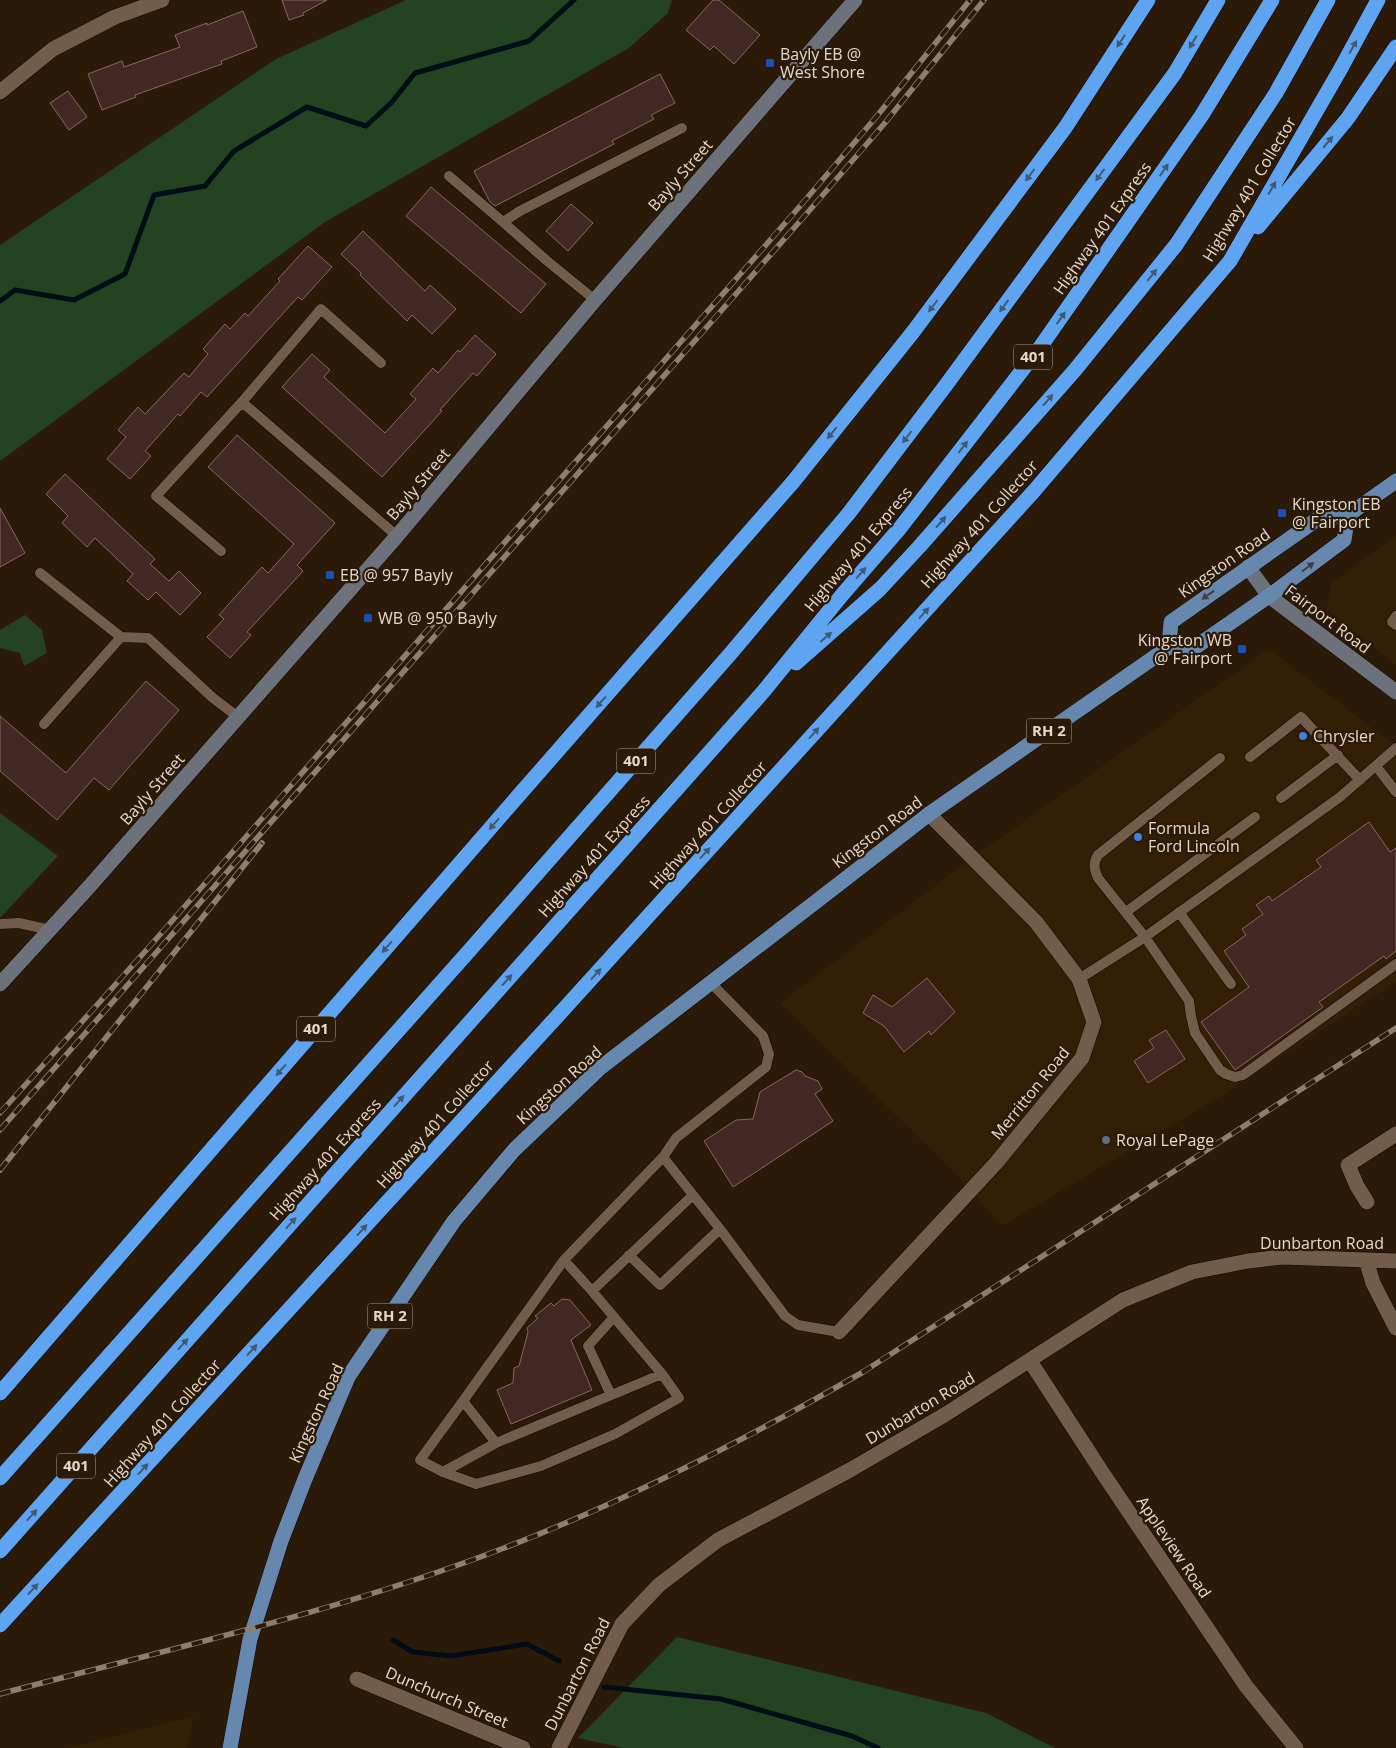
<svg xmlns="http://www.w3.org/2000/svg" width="1396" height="1748" font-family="'Open Sans',sans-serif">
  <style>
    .built { fill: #331e06 }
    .green { fill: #244321 }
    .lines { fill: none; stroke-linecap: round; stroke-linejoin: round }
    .stream { stroke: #000c17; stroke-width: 5 }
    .building { fill: #412823; stroke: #856861 }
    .lane-casing { stroke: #120500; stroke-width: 11 }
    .street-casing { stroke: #120500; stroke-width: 16 }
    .secondary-casing { stroke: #120500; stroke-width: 16 }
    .primary-casing { stroke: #120500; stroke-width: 16 }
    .highway-casing { stroke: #120500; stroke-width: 16 }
    .lane { stroke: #715d4a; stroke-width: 10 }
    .street { stroke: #715d4a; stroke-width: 15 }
    .secondary { stroke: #6b727c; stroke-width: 15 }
    .primary { stroke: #6688ae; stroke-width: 15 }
    .highway { stroke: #5ea4f1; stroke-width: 15 }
    .rail-casing { stroke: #8d7e70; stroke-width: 5.5 }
    .rail { stroke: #2b1a08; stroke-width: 4; stroke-dasharray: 11; stroke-linecap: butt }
    .oneway { fill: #425871 }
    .oneway2 { fill: #404042 }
    .transit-dot { fill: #1a4fb4; stroke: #2b1a08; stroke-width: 2 }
    .shop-dot { fill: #3f7fe0; stroke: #2b1a08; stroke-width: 2 }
    .service-dot { fill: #5c6f8a; stroke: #2b1a08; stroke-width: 2 }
    .labels { text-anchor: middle; stroke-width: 4.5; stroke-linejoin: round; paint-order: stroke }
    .shield { fill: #2b1a08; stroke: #ada093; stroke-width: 1 }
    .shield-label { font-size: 15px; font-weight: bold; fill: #e5d9ce }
    .poi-label { font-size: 16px; fill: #e5d9ce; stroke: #2b1a08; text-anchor: start }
    .street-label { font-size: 16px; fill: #e5d9ce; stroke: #2b1a08 }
  </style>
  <rect width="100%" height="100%" fill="#2b1a08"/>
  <path class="built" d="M1396 536V665L1326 609 1332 582Z
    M1269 649 1396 746V982L1218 1098 1002 1226 951 1169 780 1003 980 852Z
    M194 1716 187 1748H68Z"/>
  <path class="green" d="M406 0H672L668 13 629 48 325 222 0 461V245L276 59Z
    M25 615 42 630 47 653 24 666 20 653 0 648V630Z
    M0 813 58 856 0 918Z
    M677 1637 986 1713 1055 1748H623L578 1738Z"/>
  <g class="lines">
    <path class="stream" d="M0 301 15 290 74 300 125 274 154 195 205 186 234 151 307 107 366 126 391 103 415 73 529 41 574 0
      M393 1640 413 1652 451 1656 527 1644 559 1661
      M604 1687 721 1699 852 1736 878 1748"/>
  </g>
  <path class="building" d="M282 0H327L303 13 304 15 289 20Z
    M713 0H719L760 35 734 64 714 46 710 50 686 30Z
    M243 11 257 47 221 61 222 64 135 95 136 97 102 110 88 74 122 61 124 67 180 47 175 35 207 23V25Z
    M660 74 675 103 651 115 654 119 612 141 614 144 495 206 490 202 474 171Z
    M68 91 87 117 69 130 50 103Z
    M431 187 546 284 521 313 406 216Z
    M571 204 593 223 568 251 546 231Z
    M363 231 425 291 430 285 456 309 432 334 412 315 407 321 360 275 361 273 341 254Z
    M308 246 332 267 302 300 298 297 207 397 201 392 180 416 178 414 145 451 151 456 130 479 107 459 126 437 118 430 138 407 145 414 184 373 189 377 208 354 203 349 225 324 230 329 245 313 248 316 280 281 278 279Z
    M475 335 496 354 477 376 473 373 440 410 442 411 382 477 282 387 312 354 330 370 324 377 385 433 416 399 410 394 433 368 438 373 458 350 460 352Z
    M237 435 335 523 297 565 303 571 247 632 251 635 230 658 207 637 224 619 219 615 262 567 268 573 294 544 208 467Z
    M65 474 155 559 150 564 169 581 179 571 201 593 180 615 156 592 148 600 127 581 133 574 95 538 87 547 62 523 68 516 46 494Z
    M0 508 25 553 0 567Z
    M146 681 179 710 109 790 94 778 57 820 0 771V716L66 773Z
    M1369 822 1390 852 1396 848V951L1386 959 1384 956 1319 1002 1323 1007 1235 1070 1201 1022 1249 987 1224 951 1246 935 1242 929 1263 914 1256 905 1269 896 1272 901 1321 867 1316 860Z
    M927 978 955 1012 931 1035 929 1031 904 1052 884 1026 863 1013 873 995 892 1007Z
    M1166 1030 1185 1059 1148 1083 1134 1061 1154 1048 1149 1040Z
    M796 1070 802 1072 805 1076 818 1081 822 1089 815 1094 833 1121 733 1187 704 1141 736 1120 753 1119 760 1092Z
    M562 1299 570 1300 591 1325 571 1340 592 1390 511 1424 497 1390 513 1383 514 1368 519 1366 528 1332 527 1328 538 1318 535 1316 551 1303 554 1306Z"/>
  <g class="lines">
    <defs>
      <path id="lane" d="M449 176 503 222
        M595 300 546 260 503 222 520 211 682 128
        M242 402 397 536
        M221 551 156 496 242 402 321 309 381 363
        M40 573 121 637 148 638 213 698 238 717
        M1396 616 1392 622 1396 625
        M44 724 121 637
        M1250 757 1301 717 1360 780
        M1220 758 1098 855C1093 863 1094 869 1098 878L1145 937 1189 1001 1191 1016 1195 1033 1220 1070 1226 1074 1235 1077 1243 1075 1396 964
        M1376 766 1396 792
        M1281 798 1338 755
        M1126 912 1255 817
        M1179 912 1231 984
        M0 924 19 923 50 930
        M1079 979 1145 937 1340 797 1396 748
        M711 983 763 1036 769 1054 766 1067 676 1138 663 1157 720 1229 785 1316 798 1325 839 1332
        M663 1157 564 1260 592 1291 693 1195
        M629 1255 660 1285 720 1229
        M611 1395 588 1346 613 1318
        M463 1401 564 1260
        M496 1443 463 1401 420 1460 443 1472 476 1484 541 1466 615 1434 679 1398 662 1374 592 1291
        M443 1472 496 1443 662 1374"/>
      <path id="street" d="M0 92 53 49 115 17 162 0
        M1367 1202 1357 1186 1348 1165 1396 1134
        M1366 1260 1373 1283 1396 1328
        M839 1332 996 1163 1082 1058 1094 1022 1079 979 1036 922 929 814
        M1030 1361 1102 1472 1246 1686 1296 1748
        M357 1679 523 1748
        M559 1748 622 1624 659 1585 718 1540 850 1470 946 1414 1123 1300 1192 1272 1248 1261 1282 1257 1396 1261"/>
      <path id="secondary" d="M1248 567 1269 596 1396 692
        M0 984 88 888 397 536 595 300 855 0"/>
      <path id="primary" d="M1169 647 1171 622 1319 518 1348 515 1396 481
        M230 1748 250 1639 281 1541 305 1479 348 1377 454 1221 514 1150 600 1068 844 880 929 814 1169 647 1194 648 1269 596 1344 540 1348 515"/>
      <path id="highway" d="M1258 227 1348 118 1396 47
        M796 663 880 589 919 547 1075 370 1176 245 1276 93 1328 0
        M0 1393 519 795 793 482 913 332 1065 128 1148 0
        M0 1478 469 951 731 653 849 513 946 385 1175 73 1218 0
        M0 1551 763 692 842 595 900 528 1041 346 1202 115 1272 0
        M0 1625 563 1010 1034 491 1230 261 1340 70 1378 0"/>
    </defs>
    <use href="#lane" class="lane-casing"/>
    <use href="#street" class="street-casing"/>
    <use href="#secondary" class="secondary-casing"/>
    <use href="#primary" class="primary-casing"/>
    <use href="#highway" class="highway-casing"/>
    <use href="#lane" class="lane"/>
    <use href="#street" class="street"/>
    <use href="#secondary" class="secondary"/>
    <use href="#primary" class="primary"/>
    <use href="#highway" class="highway"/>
    <defs>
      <path id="rail" d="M0 1113 150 946 801 205 877 116 970 0
        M0 1130 809 211 884 124 984 0
        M0 1170 262 843
        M0 1694C169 1649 341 1611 504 1548 629 1500 747 1439 863 1372L1396 1028"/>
    </defs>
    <use href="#rail" class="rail-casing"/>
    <use href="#rail" class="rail"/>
  </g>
  <defs><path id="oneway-solid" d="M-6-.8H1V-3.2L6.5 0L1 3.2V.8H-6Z" transform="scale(1.25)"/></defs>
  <g class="oneway">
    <use href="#oneway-solid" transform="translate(1121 41) rotate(123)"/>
    <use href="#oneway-solid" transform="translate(1193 42) rotate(120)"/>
    <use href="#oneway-solid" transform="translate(1353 47) rotate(-61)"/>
    <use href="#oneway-solid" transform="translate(1328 142) rotate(-50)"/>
    <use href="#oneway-solid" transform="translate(1164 170) rotate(-55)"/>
    <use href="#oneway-solid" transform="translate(1030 175) rotate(127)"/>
    <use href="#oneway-solid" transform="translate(1100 175) rotate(126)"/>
    <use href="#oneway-solid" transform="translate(1272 188) rotate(-60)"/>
    <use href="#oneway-solid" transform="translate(1152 275) rotate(-51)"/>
    <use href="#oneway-solid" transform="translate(933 306) rotate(127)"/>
    <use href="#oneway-solid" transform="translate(1004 306) rotate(126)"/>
    <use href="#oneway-solid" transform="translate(1061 318) rotate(-55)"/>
    <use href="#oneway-solid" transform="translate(1048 400) rotate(-49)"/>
    <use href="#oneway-solid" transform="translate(832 433) rotate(129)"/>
    <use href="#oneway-solid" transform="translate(907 437) rotate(127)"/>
    <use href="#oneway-solid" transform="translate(963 447) rotate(-52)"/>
    <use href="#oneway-solid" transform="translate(941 522) rotate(-49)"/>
    <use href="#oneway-solid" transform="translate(861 573) rotate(-49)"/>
    <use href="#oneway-solid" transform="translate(924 613) rotate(-48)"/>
    <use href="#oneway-solid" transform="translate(826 637) rotate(-41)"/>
    <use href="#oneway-solid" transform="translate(601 702) rotate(131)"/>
    <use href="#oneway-solid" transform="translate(814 733) rotate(-48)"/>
    <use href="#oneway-solid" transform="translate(494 824) rotate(131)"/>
    <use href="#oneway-solid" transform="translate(705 853) rotate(-48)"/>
    <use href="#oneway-solid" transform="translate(387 947) rotate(131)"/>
    <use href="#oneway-solid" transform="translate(596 974) rotate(-48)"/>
    <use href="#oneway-solid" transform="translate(507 980) rotate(-48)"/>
    <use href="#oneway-solid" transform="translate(281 1070) rotate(131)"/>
    <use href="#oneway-solid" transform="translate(399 1101) rotate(-48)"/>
    <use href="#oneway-solid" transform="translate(291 1223) rotate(-48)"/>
    <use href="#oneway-solid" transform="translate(362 1230) rotate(-48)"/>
    <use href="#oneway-solid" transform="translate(183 1344) rotate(-48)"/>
    <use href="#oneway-solid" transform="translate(252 1350) rotate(-48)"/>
    <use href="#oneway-solid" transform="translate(143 1469) rotate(-48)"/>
    <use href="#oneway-solid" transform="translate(32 1515) rotate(-48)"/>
    <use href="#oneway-solid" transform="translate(33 1589) rotate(-48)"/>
  </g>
  <g class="oneway2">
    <use href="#oneway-solid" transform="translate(1308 567) rotate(-37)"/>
    <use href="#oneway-solid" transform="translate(1208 595) rotate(144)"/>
  </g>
  <g class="transit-dot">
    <rect x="765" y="58" width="10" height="10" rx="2.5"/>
    <rect x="1277" y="508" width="10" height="10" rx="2.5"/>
    <rect x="325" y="570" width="10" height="10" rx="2.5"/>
    <rect x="363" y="613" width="10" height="10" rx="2.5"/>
    <rect x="1237" y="644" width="10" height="10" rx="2.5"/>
  </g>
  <g class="shop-dot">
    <circle cx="1303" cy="736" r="5"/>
    <circle cx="1138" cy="837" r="5"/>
  </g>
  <circle class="service-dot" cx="1106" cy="1140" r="5"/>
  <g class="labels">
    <g class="shield">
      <rect x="1014" y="344.5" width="38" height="25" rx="4"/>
      <rect x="1026.5" y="718.5" width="45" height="25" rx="4"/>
      <rect x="617" y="748.5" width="38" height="25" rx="4"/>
      <rect x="297" y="1016.5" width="38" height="25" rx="4"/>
      <rect x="367.5" y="1303.5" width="45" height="25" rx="4"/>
      <rect x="57" y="1453.5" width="38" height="25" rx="4"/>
    </g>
    <g class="shield-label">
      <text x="1033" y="362">401</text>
      <text x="1049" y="736">RH 2</text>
      <text x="636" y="766">401</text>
      <text x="316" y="1034">401</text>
      <text x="390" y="1321">RH 2</text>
      <text x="76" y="1471">401</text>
    </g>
    <g class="poi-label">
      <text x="780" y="60">Bayly EB @<tspan x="780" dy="18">West Shore</tspan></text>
      <text x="1292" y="510">Kingston EB<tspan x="1292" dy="18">@ Fairport</tspan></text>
      <text x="340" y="581">EB @ 957 Bayly</text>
      <text x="378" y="624">WB @ 950 Bayly</text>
      <text x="1232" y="646" text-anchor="end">Kingston WB<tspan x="1232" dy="18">@ Fairport</tspan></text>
      <text x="1313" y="742">Chrysler</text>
      <text x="1148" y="834">Formula<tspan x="1148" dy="18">Ford Lincoln</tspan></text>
      <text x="1116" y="1146">Royal LePage</text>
    </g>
    <g class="street-label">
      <text transform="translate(680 175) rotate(-49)" y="6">Bayly Street</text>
      <text transform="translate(1249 189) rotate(-59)" y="6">Highway 401 Collector</text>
      <text transform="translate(1102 228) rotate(-55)" y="6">Highway 401 Express</text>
      <text transform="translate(418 484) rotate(-50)" y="6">Bayly Street</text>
      <text transform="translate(979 524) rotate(-48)" y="6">Highway 401 Collector</text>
      <text transform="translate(858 549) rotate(-50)" y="6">Highway 401 Express</text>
      <text transform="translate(1224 563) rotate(-35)" y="6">Kingston Road</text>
      <text transform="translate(1328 619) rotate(37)" y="6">Fairport Road</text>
      <text transform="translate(152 789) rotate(-49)" y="6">Bayly Street</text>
      <text transform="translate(708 825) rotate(-48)" y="6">Highway 401 Collector</text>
      <text transform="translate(877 832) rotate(-37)" y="6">Kingston Road</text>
      <text transform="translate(594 856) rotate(-48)" y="6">Highway 401 Express</text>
      <text transform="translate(559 1085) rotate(-42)" y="6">Kingston Road</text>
      <text transform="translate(1030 1093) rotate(-51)" y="6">Merritton Road</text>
      <text transform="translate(435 1124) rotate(-48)" y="6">Highway 401 Collector</text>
      <text transform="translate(325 1159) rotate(-48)" y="6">Highway 401 Express</text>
      <text x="1322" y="1249">Dunbarton Road</text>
      <text transform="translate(920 1408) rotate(-31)" y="6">Dunbarton Road</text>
      <text transform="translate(316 1413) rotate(-65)" y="6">Kingston Road</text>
      <text transform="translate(162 1423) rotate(-48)" y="6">Highway 401 Collector</text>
      <text transform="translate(1174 1547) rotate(56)" y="6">Appleview Road</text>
      <text transform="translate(577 1674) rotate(-63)" y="6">Dunbarton Road</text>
      <text transform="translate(447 1697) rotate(23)" y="6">Dunchurch Street</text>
    </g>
  </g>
</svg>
